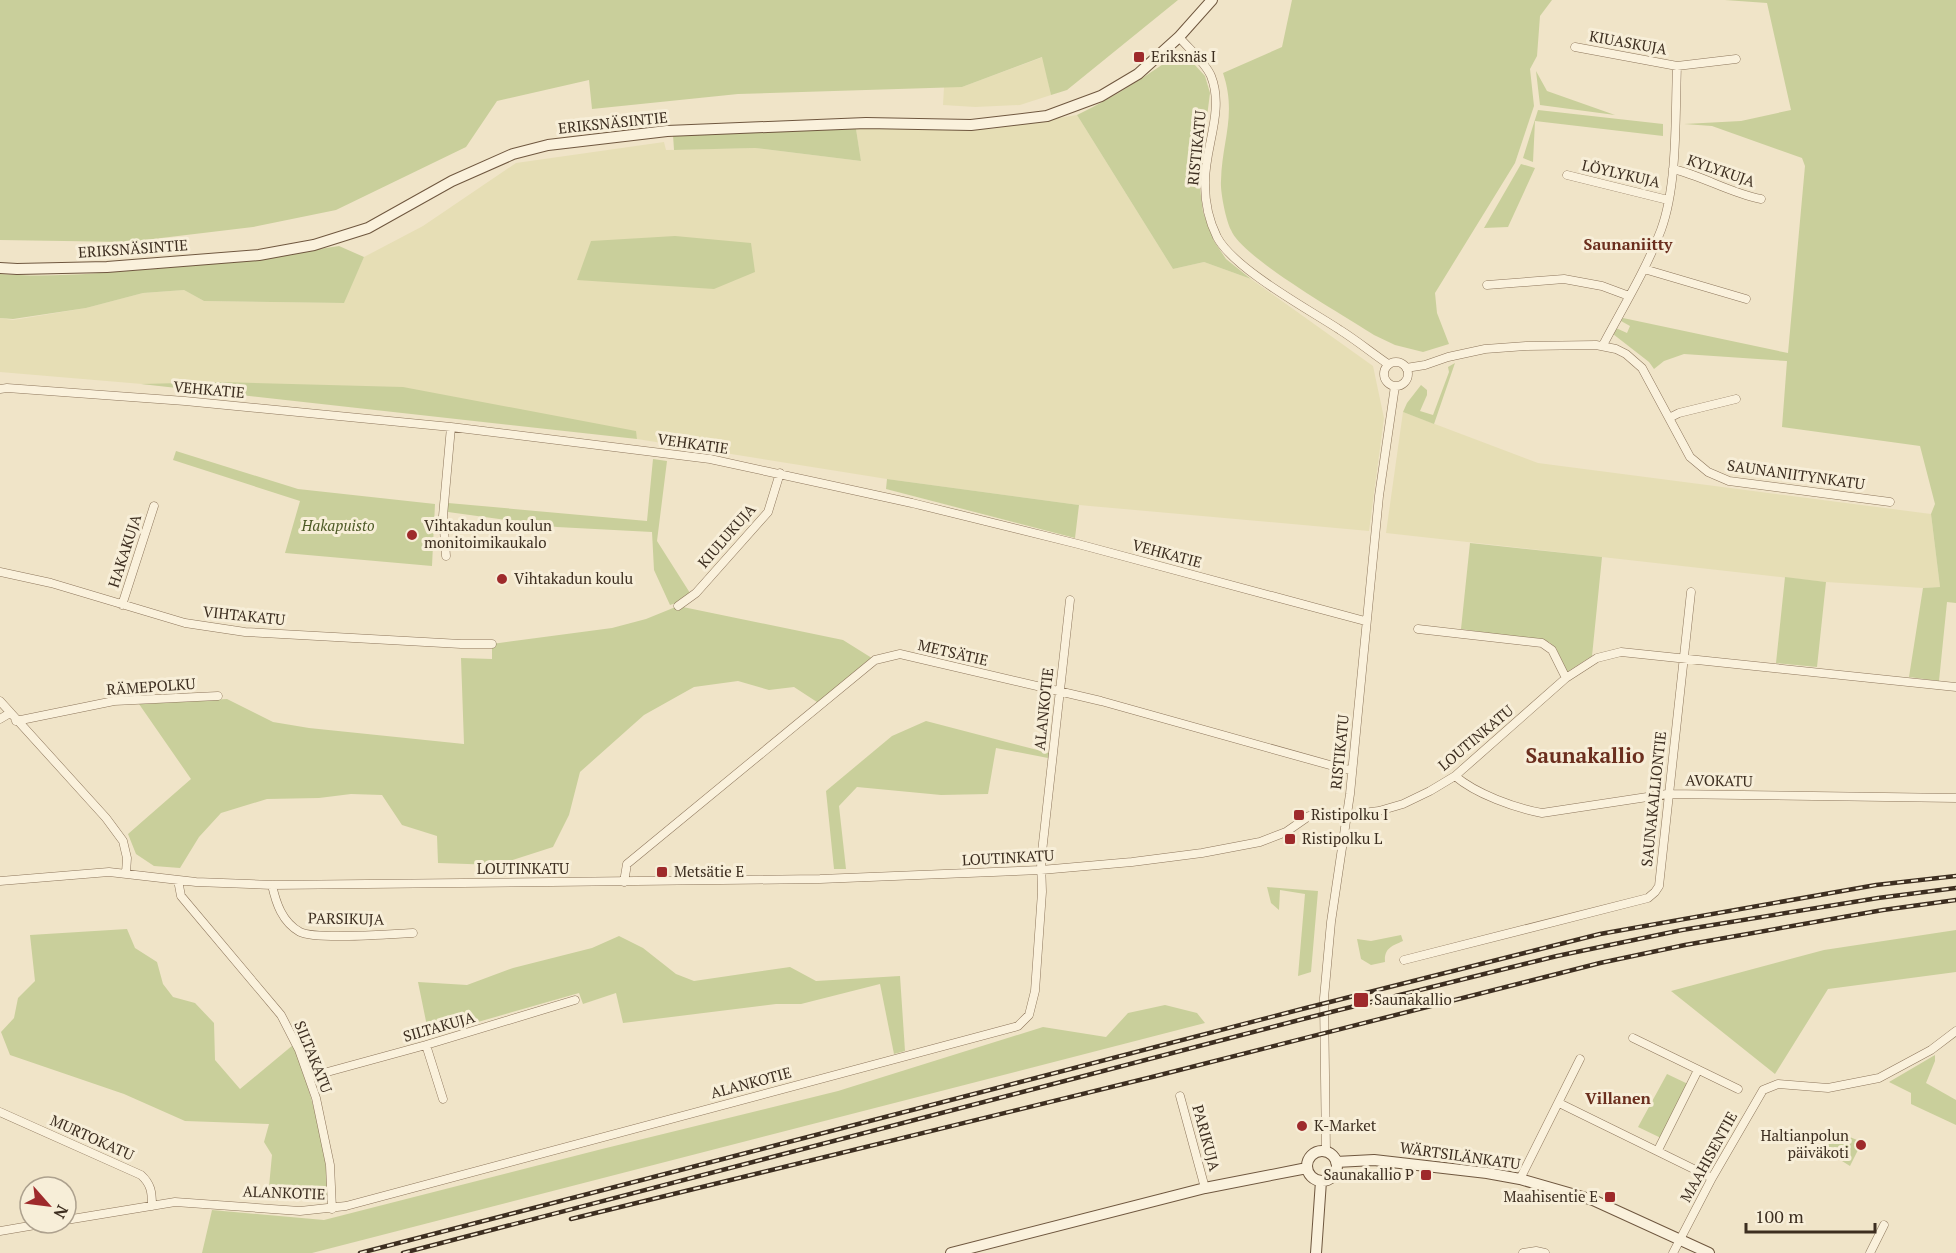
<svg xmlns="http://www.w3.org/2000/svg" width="1956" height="1253" font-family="'PT Serif',serif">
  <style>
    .farmland { fill: #e6deb5 }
    .green { fill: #c9cf9b }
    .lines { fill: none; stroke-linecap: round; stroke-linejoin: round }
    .street-casing { stroke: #8d765c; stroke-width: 9 }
    .secondary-casing { stroke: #6f573f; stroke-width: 12 }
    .street { stroke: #faf1dc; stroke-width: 8 }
    .secondary { stroke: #faf1dc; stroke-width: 10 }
    .rail-casing { stroke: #3d2e20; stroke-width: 4.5 }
    .rail { stroke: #f7eed8; stroke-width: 2; stroke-dasharray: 7; stroke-linecap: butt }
    .poi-dot { fill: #9e2a2b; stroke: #f7eed8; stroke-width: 2 }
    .labels { text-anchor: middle; stroke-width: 6; stroke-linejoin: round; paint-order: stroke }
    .street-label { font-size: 15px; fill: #3d2e20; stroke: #f7eed8 }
    .poi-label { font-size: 15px; fill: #3d2e20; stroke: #f7eed8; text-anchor: start }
    .park-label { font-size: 15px; font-style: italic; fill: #4d5a26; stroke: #f7eed8 }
    .neighbourhood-label { font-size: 16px; font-weight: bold; fill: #6b2e1e; stroke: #f7eed8 }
    .district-label { font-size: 21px; font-weight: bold; fill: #6b2e1e; stroke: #f7eed8 }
  </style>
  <rect width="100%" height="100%" fill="#f0e4c8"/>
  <path class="farmland" d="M1043 57 1051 95 1020 105 975 107 943 105 944 87H962Z
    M1077 115 1173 269 1204 262 1251 279 1373 366 1384 418 1369 531 1079 505 887 479 637 439 635 431 154 385 0 372V318L13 320 86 308 143 293 184 290 204 301 343 303 364 257 423 226 516 163 664 142 666 150 755 148 861 161 856 129H991Z
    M1403 412 1538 463 1931 514 1940 587 1923 588 1826 582 1386 533Z"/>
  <path class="green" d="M0 0H1178L1067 90 1051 95 1042 57 962 87 738 94 592 109 589 80 497 101 466 147 336 210 253 227 128 242 0 240Z
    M1292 0H1552L1540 16 1537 56 1530 69 1534 106 1515 163 1435 293 1437 313 1449 344 1423 352 1395 345 1374 335C1345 316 1242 258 1231 230 1226 221 1220 191 1221 181 1222 140 1237 115 1223 73L1282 47Z
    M1725 0H1956V603L1947 602 1939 681 1909 677 1923 588 1940 587 1931 514 1935 504 1920 446 1782 427 1787 361 1684 354 1664 361 1654 369 1649 362 1613 334 1616 328 1627 333 1630 326 1621 321 1623 318 1788 353 1805 166 1802 158 1712 126 1684 124 1741 121 1791 110 1767 3Z
    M1182 51 1205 76 1210 93 1199 180 1203 212 1214 241 1226 259 1251 279 1204 262 1173 269 1077 115C1115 97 1148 75 1182 51Z
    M1536 71 1547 91 1615 115 1540 105Z
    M1538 110 1663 124V136L1535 121 1533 162 1523 158Z
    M856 129 861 161 755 148 674 150 673 135Z
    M1521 164 1535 168 1508 227 1484 228Z
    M675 236 751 243 755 272 714 289 577 280 591 241Z
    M339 246 364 257 344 303 204 301 184 290 143 293 86 308 13 319 0 318V274C50 278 102 273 152 269 215 263 277 256 339 246Z
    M1455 363 1434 424 1403 412 1407 403 1421 385 1427 390V395L1420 411 1433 415 1449 372 1448 367Z
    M221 382 403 387 636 431 637 439 141 384Z
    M176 451 298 489 435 504 432 566 285 553 300 501 173 460Z
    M653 459 667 461 657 541 690 593 676 603 670 605 654 570 652 532 557 527 448 512V503L647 521Z
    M887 479 1079 505 1075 538 886 489Z
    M1470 543 1602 557 1592 656 1567 672 1556 648 1549 642 1461 629Z
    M1785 577 1826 582 1817 667 1776 663Z
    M678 606 843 640 875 660 820 704 794 687 769 690 738 681 694 687 644 715 580 772 569 815 553 847 497 865 438 863 437 836 402 825 382 795 351 794 319 798 267 799 221 813 199 837 180 868 154 866 136 854 128 834 191 779 139 704 227 699 273 722 309 728 464 744 461 658 492 659V644L612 628 646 619Z
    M926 721 1049 753 1048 758 996 748 988 794 941 795 857 787 839 806 846 869H834L826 791 892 736Z
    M1267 887 1318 891 1311 972 1298 976 1305 894 1280 890 1279 910 1271 903Z
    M127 929 135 948 157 962 163 984 173 997 195 1003 214 1023 215 1060 240 1089 293 1045C308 1083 330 1154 327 1195L314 1197H268L272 1155 264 1142 269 1124 185 1121 124 1094 10 1055 1 1032 14 1018 18 998 35 981 30 935Z
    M1956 930V972L1828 989 1775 1074 1671 991 1824 950Z
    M1401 935 1403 941C1392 946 1384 948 1385 962L1371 965 1361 959 1357 939 1371 941Z
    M619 936 643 948 676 974 694 981 790 967 816 981 900 976 905 1051 894 1054 880 984 801 1004H776L623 1023 616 993 583 1004 579 993 429 1036 418 982 467 985 513 968 592 948Z
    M1165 1005 1197 1013 1205 1023 312 1253H202L212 1210 324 1220 602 1149 838 1091 1043 1027 1106 1037 1128 1013Z
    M1935 1055V1061L1926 1083 1956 1100V1125L1911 1104V1093L1889 1082Z
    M1667 1074 1688 1084 1661 1138 1638 1127Z
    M1830 1129 1862 1142 1850 1166 1821 1148Z"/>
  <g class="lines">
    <defs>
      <path id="street" d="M1179 37C1189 49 1205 62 1211 76 1225 111 1204 148 1205 184 1205 201 1209 221 1217 237 1234 269 1308 309 1340 330 1356 340 1372 353 1388 364
        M1575 47 1677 66 1736 59
        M1673 169C1703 176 1730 193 1761 199
        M1567 175 1668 200
        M1644 269 1746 299
        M1487 285 1564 279 1602 286 1629 296
        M1603 345C1623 307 1646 270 1661 230 1678 184 1675 115 1677 66
        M1384 374a12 12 0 1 1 24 0a12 12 0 1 1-24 0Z
        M1406 368 1425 365 1448 357 1485 349 1526 346 1596 345 1616 349 1626 354 1642 368 1690 457 1708 472 1729 481 1890 502
        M0 389 7 388 185 401 451 427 710 459 912 503 1078 544 1365 621
        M1669 418 1679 413 1736 399
        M446 556 443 516 451 427
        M0 572 51 583 185 623 245 632 461 644H492
        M122 605 154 506
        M678 606 696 593 768 512 780 473
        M1418 629 1542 643 1552 650 1566 678
        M0 701 106 818 123 841 127 858 126 873
        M0 719 10 713
        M16 721 114 701 218 696
        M1455 776C1476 794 1515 808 1542 813L1667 794 1956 798
        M178 880 181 896 281 1015 299 1050 316 1098 330 1165 332 1209
        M0 881 109 872 196 882 272 885 820 879 1041 870 1132 862 1202 853 1260 842 1286 832 1309 816 1320 813 1347 815 1379 811 1403 804 1430 791 1455 776 1566 678 1597 658 1621 652 1956 687
        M624 882 627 864 875 660 900 654 1101 701 1344 769 1352 770
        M272 885C276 903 282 922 300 932 316 940 391 934 413 933
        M1404 960 1648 898 1655 892 1659 886 1691 592
        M1633 1038 1738 1089
        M426 1045 443 1099
        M309 1077 426 1045 575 1000
        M1180 1096 1205 1188
        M1559 1103 1712 1178
        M0 1112 141 1175C151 1184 152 1192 152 1206
        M1658 1150 1698 1070
        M1326 1152 1324 998 1331 922 1350 794 1379 496 1395 386
        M1520 1179 1580 1059
        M66 1220 175 1202 300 1211 346 1206 1018 1026 1029 1015 1035 991 1042 892 1041 861 1070 600
        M0 1231 47 1223
        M1523 1253 1536 1251 1545 1253
        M1673 1253 1712 1178 1763 1090 1778 1084 1828 1088 1879 1078 1931 1050 1956 1031
        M1870 1253 1884 1225"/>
      <path id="secondary" d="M0 268 17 269 107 267 259 255 314 245 368 228 452 181 513 154 548 145 667 131 866 123 971 125 1047 116 1101 96 1138 74 1179 37 1212 0
        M1307 1166a15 15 0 1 1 30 0a15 15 0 1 1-30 0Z
        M1336 1162 1374 1160 1487 1173 1520 1179 1593 1200 1709 1253
        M951 1253 1205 1188 1307 1168
        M1316 1253 1321 1181"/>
    </defs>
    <use href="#street" class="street-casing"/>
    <use href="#secondary" class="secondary-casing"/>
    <use href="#street" class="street"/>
    <use href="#secondary" class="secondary"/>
    <defs>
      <path id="rail" d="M571 1219 1152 1077 1600 963 1685 945 1883 910 1956 900
        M360 1253 1302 1009 1600 934 1876 885 1956 876
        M403 1253 1303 1019 1557 956 1682 930 1878 898 1956 888"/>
    </defs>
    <use href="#rail" class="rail-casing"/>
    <use href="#rail" class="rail"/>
  </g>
  <g class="poi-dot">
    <rect x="1133" y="51" width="12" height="12" rx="3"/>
    <circle cx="412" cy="535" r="6"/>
    <circle cx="502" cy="579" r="6"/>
    <rect x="1293" y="809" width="12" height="12" rx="3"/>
    <rect x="1284" y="833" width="12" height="12" rx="3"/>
    <rect x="656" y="866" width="12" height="12" rx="3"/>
    <rect x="1353" y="992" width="16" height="16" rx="3"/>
    <circle cx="1302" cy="1126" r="6"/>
    <circle cx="1861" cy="1145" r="6"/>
    <rect x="1420" y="1169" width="12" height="12" rx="3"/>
    <rect x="1604" y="1191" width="12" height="12" rx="3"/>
  </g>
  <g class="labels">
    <g class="street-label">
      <text transform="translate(1628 43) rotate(10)" y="5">KIUASKUJA</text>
      <text transform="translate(613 123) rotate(-6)" y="5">ERIKSNÄSINTIE</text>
      <text transform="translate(1197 148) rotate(-84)" y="5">RISTIKATU</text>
      <text transform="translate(1721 171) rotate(19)" y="5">KYLYKUJA</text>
      <text transform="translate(1621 174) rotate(13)" y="5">LÖYLYKUJA</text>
      <text transform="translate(133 249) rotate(-4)" y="5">ERIKSNÄSINTIE</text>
      <text transform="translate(209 390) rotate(5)" y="5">VEHKATIE</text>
      <text transform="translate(693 444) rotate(8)" y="5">VEHKATIE</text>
      <text transform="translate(1796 475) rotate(8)" y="5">SAUNANIITYNKATU</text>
      <text transform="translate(727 536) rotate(-49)" y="5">KIULUKUJA</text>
      <text transform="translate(125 551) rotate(-72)" y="5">HAKAKUJA</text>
      <text transform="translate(1167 554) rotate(15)" y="5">VEHKATIE</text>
      <text transform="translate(244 616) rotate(6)" y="5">VIHTAKATU</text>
      <text transform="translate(953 653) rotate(13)" y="5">METSÄTIE</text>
      <text transform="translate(151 687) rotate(-4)" y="5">RÄMEPOLKU</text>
      <text transform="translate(1044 709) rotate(-84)" y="5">ALANKOTIE</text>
      <text transform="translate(1476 738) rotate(-40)" y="5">LOUTINKATU</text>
      <text transform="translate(1340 752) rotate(-84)" y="5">RISTIKATU</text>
      <text transform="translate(1719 781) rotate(1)" y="5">AVOKATU</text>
      <text transform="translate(1654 799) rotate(-84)" y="5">SAUNAKALLIONTIE</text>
      <text transform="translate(1008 858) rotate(-3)" y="5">LOUTINKATU</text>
      <text x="523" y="874">LOUTINKATU</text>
      <text transform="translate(346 919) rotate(1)" y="5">PARSIKUJA</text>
      <text transform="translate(439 1027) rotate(-16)" y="5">SILTAKUJA</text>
      <text transform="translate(313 1057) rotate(68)" y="5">SILTAKATU</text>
      <text transform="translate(751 1083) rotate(-15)" y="5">ALANKOTIE</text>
      <text transform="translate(92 1138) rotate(24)" y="5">MURTOKATU</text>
      <text transform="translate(1206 1138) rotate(75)" y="5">PARIKUJA</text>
      <text transform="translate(1460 1156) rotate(8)" y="5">WÄRTSILÄNKATU</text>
      <text transform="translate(1709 1157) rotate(-61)" y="5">MAAHISENTIE</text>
      <text transform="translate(284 1193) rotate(2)" y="5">ALANKOTIE</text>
    </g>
    <g class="poi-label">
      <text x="1151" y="62">Eriksnäs I</text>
      <text x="424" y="531">Vihtakadun koulun<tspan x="424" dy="17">monitoimikaukalo</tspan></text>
      <text x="514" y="584">Vihtakadun koulu</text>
      <text x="1311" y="820">Ristipolku I</text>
      <text x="1302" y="844">Ristipolku L</text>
      <text x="674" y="877">Metsätie E</text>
      <text x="1374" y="1005">Saunakallio</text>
      <text x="1314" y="1131">K-Market</text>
      <text x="1849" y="1141" text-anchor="end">Haltianpolun<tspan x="1849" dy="17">päiväkoti</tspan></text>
      <text x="1414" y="1180" text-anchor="end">Saunakallio P</text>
      <text x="1598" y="1202" text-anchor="end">Maahisentie E</text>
    </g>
    <g class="park-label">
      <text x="338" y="531">Hakapuisto</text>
    </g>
    <g class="neighbourhood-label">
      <text x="1628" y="250">Saunaniitty</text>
      <text x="1618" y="1104">Villanen</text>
    </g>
    <g class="district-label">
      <text x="1585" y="763">Saunakallio</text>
    </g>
  </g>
  <g transform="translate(48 1205) rotate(118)"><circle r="28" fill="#f7eed8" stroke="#ada18e" stroke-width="1.5"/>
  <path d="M0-4.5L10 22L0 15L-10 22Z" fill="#9e2a2b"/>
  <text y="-9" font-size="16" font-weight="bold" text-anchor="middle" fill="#3d2e20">N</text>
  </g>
  <path d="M1746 1223v9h129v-9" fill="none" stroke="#3d2e20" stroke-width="3"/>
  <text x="1755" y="1223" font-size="18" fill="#3d2e20" stroke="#f7eed8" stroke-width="4.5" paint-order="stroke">100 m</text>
</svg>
